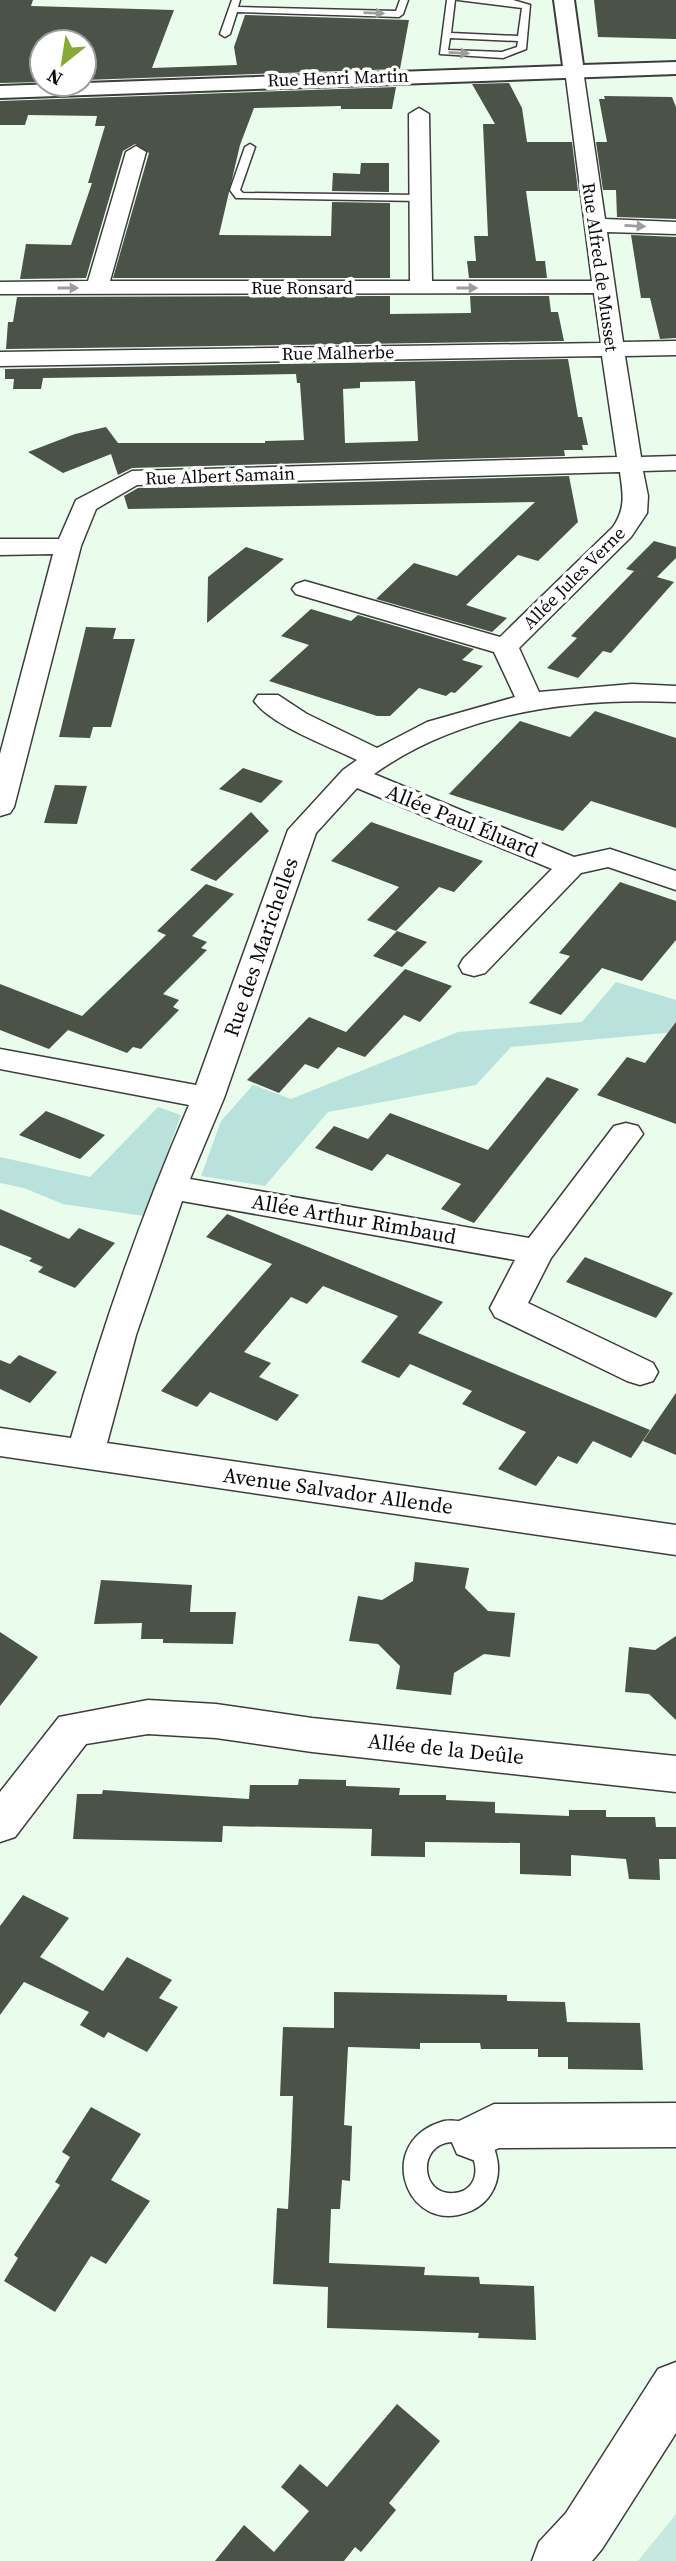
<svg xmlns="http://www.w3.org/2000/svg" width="676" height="2561" font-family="'Source Serif 4',serif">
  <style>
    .green { fill: #b8e2db }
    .pitch { fill: #c6e8de }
    .building { fill: #4b5248; fill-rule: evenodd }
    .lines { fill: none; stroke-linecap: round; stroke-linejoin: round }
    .service-casing { stroke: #3d3d3d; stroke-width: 3 }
    .minor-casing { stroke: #3d3d3d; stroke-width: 3 }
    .tertiary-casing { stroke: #3d3d3d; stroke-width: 4 }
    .service { fill: #fff; fill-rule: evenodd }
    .minor { fill: #fff; fill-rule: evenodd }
    .tertiary { fill: #fff; fill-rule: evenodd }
    .oneway { fill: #9d9d9d }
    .labels { text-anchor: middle; stroke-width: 7; stroke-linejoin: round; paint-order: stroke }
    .far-street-label { font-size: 18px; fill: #0a0a0a; stroke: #fff }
    .street-label { font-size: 21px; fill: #0a0a0a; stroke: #fff }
  </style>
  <rect width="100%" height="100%" fill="#eafded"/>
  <path class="green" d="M616 982 676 1000V1032L511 1047 476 1085 328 1112 265 1186 201 1176 221 1121 253 1085 291 1099 458 1032 582 1022Z
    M158 1107 181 1115 144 1216 63 1204 24 1188 0 1183V1157L90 1177Z"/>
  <path class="pitch" d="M676 2514V2561H638Z"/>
  <path class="building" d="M0 0H33L31 6 174 10 152 68 237 65 234 47 245 15 409 20 400 69 84 80V42H42V82L0 83Z
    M594 0H676V39L598 37Z
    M509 83 522 108 527 142H572L578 191H526L536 261H545L547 278H469L467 261H476L474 236H488L483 124H495L472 84Z
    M396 87 392 109H341V106L254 108 240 145 219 235 331 236 332 202 390 203V278H113L149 153 135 144 123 151 86 278 20 279 26 244 71 245 92 183H88L105 126H95L97 116 28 115 25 125H0V101Z
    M604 96 672 97 676 107V219L617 217 616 190H603L596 142H607L599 99H605Z
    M361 163H389V192L332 191 333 173 360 174Z
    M631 235 676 237V338L660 339 650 298H641Z
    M390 296V314L471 313 470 296H549L551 312H558L564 341 6 349 8 322H13L17 297Z
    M568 359 578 417H582L588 445H582L583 450H564L565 456 132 468 118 475 111 454 63 473 28 452 75 434 106 427 118 443H265V441L304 440 300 383H297L296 374 43 378 41 389H13L14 379H5V369ZM415 381 418 441 345 443 343 389 360 388V382Z
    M569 476 578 522 538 561 518 555 466 605 507 618 492 632 376 599 414 563 457 576 535 502 128 509 124 496 138 488Z
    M654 541 676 547V558L657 577 674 582 611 653 603 651 578 678 547 668 577 638 571 636 634 571 653 576 626 569Z
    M246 547 284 559 207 623 208 577Z
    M311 609 351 621 358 615 474 649 462 660 483 666 455 693 451 692 446 696 419 688 390 716H377L269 681 309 645 281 636Z
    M86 627 116 628 113 639H135L111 727H93L90 738 59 737Z
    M595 711 676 738V828L591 801 563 831 449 794 520 721 570 737Z
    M243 768 283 781 261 803 219 789Z
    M55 785 87 786 77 824 44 823Z
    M251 812 269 831 216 881 190 870Z
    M371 822 483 861 454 892 439 887 396 931 367 920 399 887 331 861Z
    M620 882 676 901V940L642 981 602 968 561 1015 529 1003 570 956 559 953Z
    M206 884 234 894 192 936 207 942 201 948 207 950 163 994 179 1000 173 1007 179 1010 141 1049 133 1047 127 1053 68 1030 49 1049 0 1030V984L82 1016 166 935 157 931Z
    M397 931 427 942 402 967 373 956Z
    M405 969 452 986 420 1022 404 1015 365 1057 338 1047 318 1069 305 1064 279 1093 247 1080 309 1017 346 1032Z
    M676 1022V1124L597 1095 627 1057 645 1063Z
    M547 1077 579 1089 474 1223 441 1209 461 1184 387 1154 372 1171 315 1148 334 1126 368 1139 390 1113 488 1150Z
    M46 1111 69 1120 105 1135 80 1159 19 1135Z
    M0 1209 69 1239 79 1228 115 1243 75 1288 38 1272 43 1267 29 1261 32 1258 0 1245Z
    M227 1214 443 1302 418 1333 650 1430 631 1458 593 1441 577 1464 558 1456 536 1486 498 1469 526 1432 462 1404 472 1391 410 1364 399 1378 361 1362 398 1316 323 1286 307 1304 291 1297 244 1352 271 1363 259 1377 299 1395 277 1421 210 1392 197 1407 161 1391 272 1264 206 1237Z
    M585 1257 634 1277 673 1293 656 1318 566 1282Z
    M19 1355 57 1372 30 1403 0 1389V1360L10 1364Z
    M676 1393V1455L643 1441Z
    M415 1562 469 1568 465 1588 488 1611 515 1613 510 1657 484 1654 454 1673 451 1695 396 1689 400 1666 378 1644 349 1641 358 1596 382 1600 413 1581Z
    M101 1580 192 1585 190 1612H236L233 1644 163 1643V1639H141L142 1623 94 1624Z
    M0 1632 38 1657 0 1706Z
    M676 1636V1720L649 1694 625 1692 629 1647 655 1650Z
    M299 1779 346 1780V1786L400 1788 399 1795H446V1800L495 1802V1813L569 1816V1810H606V1817H655L656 1827H676V1859H659L660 1880 629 1879 626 1859 571 1855V1876L520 1874V1843L425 1842V1857L371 1856 372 1829 223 1826 222 1842 73 1839 77 1794H102L103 1790 249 1799 250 1785H298Z
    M23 1895 69 1918 40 1957 103 1991 127 1957 172 1980 159 1998 178 2007 147 2052 108 2032 104 2038 80 2025 89 2012 24 1982 0 2015V1926Z
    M334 1992 507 1995V2001L565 2002 567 2022 640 2023 643 2070 568 2069V2057H538V2049H481L480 2043H420V2049L348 2047 344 2125 352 2126 350 2181 342 2180 340 2209H331L329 2263 425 2267 424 2275 479 2277 480 2284 534 2286 536 2340 478 2338 479 2333 327 2328 328 2287 273 2284 277 2208 288 2209 291 2151 293 2096H280L283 2027 334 2028Z
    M91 2107 141 2134 111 2180 150 2201 106 2264 91 2256 55 2312 4 2281 18 2258 14 2255 60 2185 55 2182 70 2157 62 2152Z
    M397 2404 440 2441 389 2503 396 2510 361 2552 355 2547 344 2561H215L244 2525 274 2552 309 2511 281 2487 300 2464 327 2487Z"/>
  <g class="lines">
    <defs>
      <path id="service" d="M232 0H240L238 7 396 11 400 0H408L403 14 399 17 237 12 230 34 225 37 220 34Z
        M447 0H455L451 33 518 36 522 8 458 0H513L530 5 526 49 503 58 440 54ZM450 38 518 41 517 47 502 52 448 50Z
        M250 144 255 147 240 190 243 193 420 195 425 198 420 201 236 198 230 190 245 147Z
        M444 2121C506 2114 520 2203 458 2215 403 2226 376 2140 444 2121ZM451 2142C481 2145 485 2191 454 2193 420 2196 417 2145 451 2142Z"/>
      <path id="minor" d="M574 64 583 70 605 219 676 222V234L607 232 623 342 676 341V355L625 356 641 457 676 456V470L643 471 648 496 647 513 631 537 519 648 539 692 632 684 676 686V702C572 697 460 713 374 774L574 857 610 849 676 871V890L608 867 581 873 485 973 474 976 463 973 459 966 463 959 552 869 357 788 316 833 224 1098 190 1179 529 1238 614 1126 626 1123 638 1126 643 1134 551 1258 528 1303 653 1363 658 1372 653 1381 640 1385 627 1381 495 1317 490 1308 515 1260 182 1201 136 1335 107 1443 676 1525V1555L0 1456V1428L71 1438C103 1324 142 1214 189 1105L0 1069V1049L196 1085 288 830 343 770 357 760C329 746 272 726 254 701L258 695H278L307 714 377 748 427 722 515 697 494 652 296 594 292 589 296 584 305 581 500 637 613 527C626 508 623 494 620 472L137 485 96 509 81 546 14 807 10 813 0 816V754L53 554 0 555V539H59L76 500 132 471 617 457 602 356 0 366V352L601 343 594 293 0 294V282L88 281 126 152 136 146 146 152 110 281H410L409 114 419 108 429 114 432 281H592L565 70Z
        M148 1700 216 1704 312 1718 676 1756V1792L312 1752 216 1738 148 1734 86 1744 15 1837 0 1842V1792L59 1717Z
        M676 2103V2147L499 2148 473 2160 457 2154 450 2138 457 2122 494 2104Z
        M676 2362V2433L602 2549 592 2561H532L539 2542 566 2513 658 2369Z"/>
      <path id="tertiary" d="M554 0H574L583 65 676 62V74L0 98V86L563 66Z"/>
    </defs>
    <use href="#service" class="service-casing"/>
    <use href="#minor" class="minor-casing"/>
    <use href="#tertiary" class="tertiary-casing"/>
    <use href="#service" class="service"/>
    <use href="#minor" class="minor"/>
    <use href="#tertiary" class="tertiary"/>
  </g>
  <defs><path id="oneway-solid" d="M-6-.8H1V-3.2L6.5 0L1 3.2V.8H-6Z" transform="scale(1.75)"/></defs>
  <g class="oneway">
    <use href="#oneway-solid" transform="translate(374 13) rotate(2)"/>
    <use href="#oneway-solid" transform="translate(459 53) rotate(3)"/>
    <use href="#oneway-solid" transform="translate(635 226) rotate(3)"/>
    <use href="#oneway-solid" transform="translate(68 288)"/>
    <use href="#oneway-solid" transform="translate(467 288)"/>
  </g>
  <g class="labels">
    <g class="far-street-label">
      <text transform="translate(338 78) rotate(-2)" y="6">Rue Henri Martin</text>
      <text transform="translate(600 267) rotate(82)" y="6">Rue Alfred de Musset</text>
      <text x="302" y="294">Rue Ronsard</text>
      <text transform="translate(338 353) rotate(-1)" y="6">Rue Malherbe</text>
      <text transform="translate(220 476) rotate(-2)" y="6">Rue Albert Samain</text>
      <text transform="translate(574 578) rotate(-45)" y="6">Allée Jules Verne</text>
    </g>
    <g class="street-label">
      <text transform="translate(462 821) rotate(22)" y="7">Allée Paul Éluard</text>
      <text transform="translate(261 947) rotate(-71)" y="7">Rue des Marichelles</text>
      <text transform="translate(354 1219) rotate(10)" y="7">Allée Arthur Rimbaud</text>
      <text transform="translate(338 1491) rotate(8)" y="7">Avenue Salvador Allende</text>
      <text transform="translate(446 1749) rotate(6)" y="7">Allée de la Deûle</text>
    </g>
  </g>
  <g transform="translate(63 63) rotate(210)"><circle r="33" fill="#ffffff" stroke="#9d9d9d" stroke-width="2"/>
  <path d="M0-5L12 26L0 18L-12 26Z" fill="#86aa33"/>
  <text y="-10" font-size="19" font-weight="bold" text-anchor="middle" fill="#0a0a0a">N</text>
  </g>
</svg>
